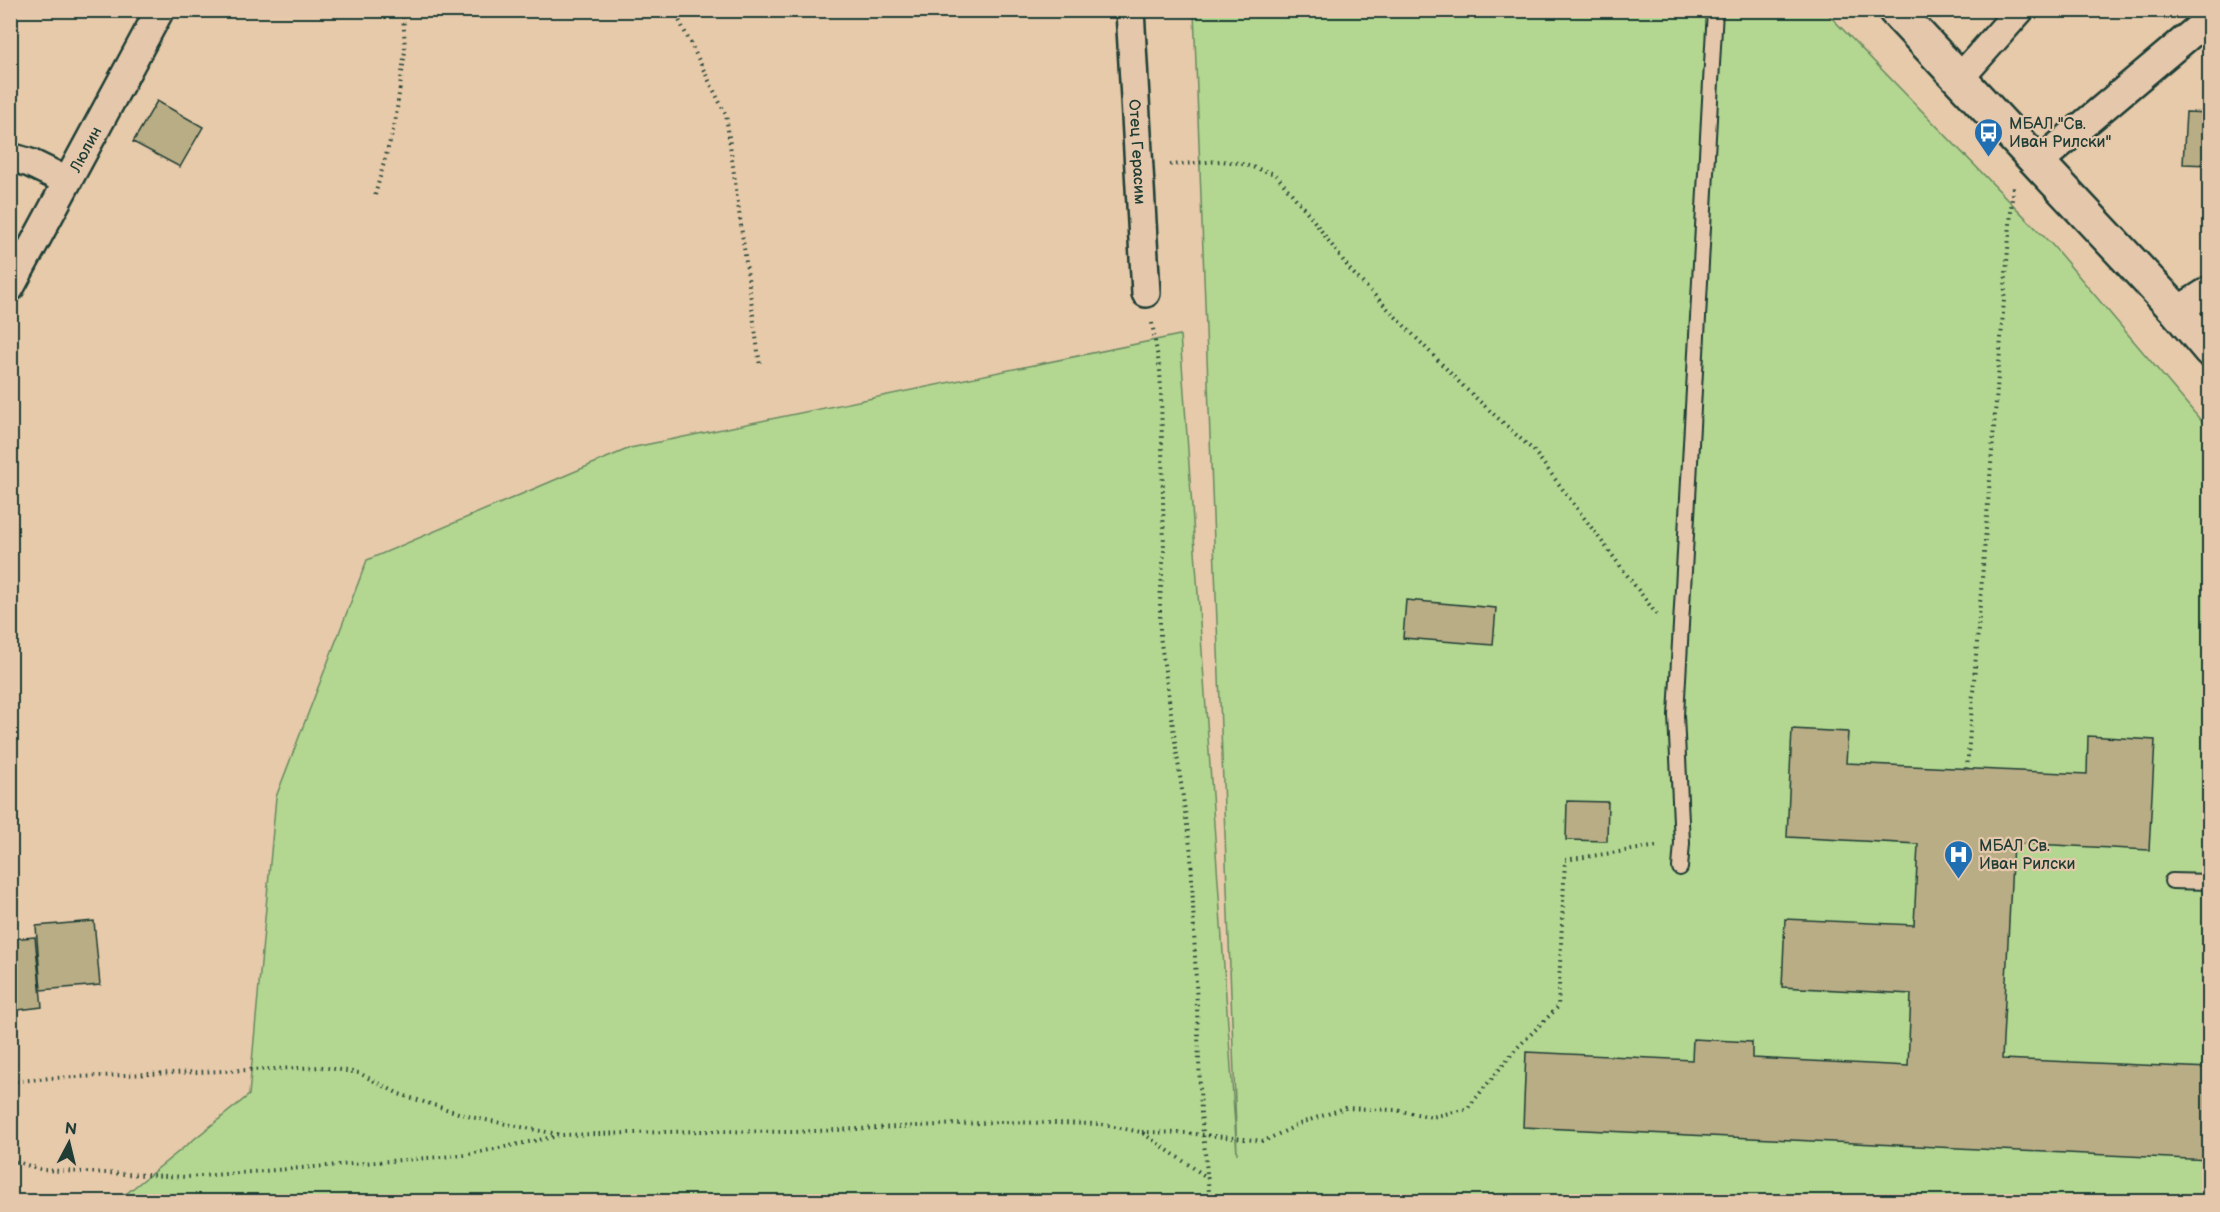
<svg xmlns="http://www.w3.org/2000/svg" width="2220" height="1212" font-family="'Balsamiq Sans',sans-serif">
  <style>
    .green { fill: #b3d690; stroke: #698a62; stroke-width: 1.5 }
    .building { fill: #b9ad85; stroke: #1f3d34; stroke-width: 1.5 }
    .lines { fill: none; stroke-linecap: round; stroke-linejoin: round }
    .service-casing { stroke: #1f3d34; stroke-width: 18 }
    .minor-casing { stroke: #1f3d34; stroke-width: 32 }
    .secondary-casing { stroke: #1f3d34; stroke-width: 38 }
    .path { stroke: #1f3d34; stroke-width: 4; stroke-dasharray: 1.5 4.5; stroke-linecap: butt }
    .service { stroke: #e5c8ac; stroke-width: 14 }
    .minor { stroke: #e5c8ac; stroke-width: 27 }
    .secondary { stroke: #e5c8ac; stroke-width: 33 }
    .labels { text-anchor: middle; stroke-width: 4.5; stroke-linejoin: round; paint-order: stroke }
    .poi-label { font-size: 16px; fill: #1f3d34; stroke: #e5c8ac; text-anchor: start }
    .street-label { font-size: 16px; fill: #1f3d34; stroke: #e5c8ac }
  </style>
  <rect width="100%" height="100%" fill="#e6caa9"/>
  <filter id="ink" filterUnits="userSpaceOnUse"><feTurbulence type="fractalNoise" baseFrequency=".0167" numOctaves="2"/><feDisplacementMap in="SourceGraphic" scale="12" xChannelSelector="R" yChannelSelector="G"/><feConvolveMatrix kernelMatrix="1 2 1 2 8 2 1 2 1" color-interpolation-filters="sRGB"/></filter>
  <g filter="url(#ink)">
    <path class="green" d="M1194 11H1825L2054 247 2209 430V1201L116 1202 249 1095 276 797 367 560 630 448 1180 335 1237 1154Z"/>
    <path class="building" d="M157 101 203 127 180 167 133 142Z
      M2186 112 2210 113V165L2183 164Z
      M1406 600 1496 608 1493 645 1403 638Z
      M1792 729 1848 732 1846 763 2087 774 2088 736 2155 740 2149 850 2013 843 2002 1059 2210 1068V1160L1523 1127 1526 1052 1692 1060 1693 1039 1752 1042V1058L1908 1066 1911 994 1782 987 1785 919 1914 925 1918 844 1787 837Z
      M1567 801 1608 802 1607 841 1566 840Z
      M94 921 100 985 41 990 36 926Z
      M35 937 42 1007 10 1011V939Z"/>
    <g class="lines">
      <defs>
        <path id="service" d="M1680 868 1682 843 1676 715 1715 10
          M2172 881 2210 882"/>
        <g id="minor">
          <path id="s1" d="M1130 10 1146 293"/>
          <path d="M1959 79 2020 10"/>
          <path d="M10 157 30 163 67 181"/>
          <path d="M2039 162 2210 18"/>
          <path id="s2" d="M10 288 160 10"/>
          <path d="M2177 311 2210 290"/>
        </g>
        <path id="secondary" d="M1895 10 2177 311 2210 350"/>
      </defs>
      <use href="#service" class="service-casing"/>
      <use href="#minor" class="minor-casing"/>
      <use href="#secondary" class="secondary-casing"/>
      <path class="path" d="M674 10 726 115 760 366
        M1170 165 1220 161 1239 163 1275 174 1308 213 1351 271 1465 388 1534 451 1657 615
        M375 195 395 123 405 51 403 10
        M1152 323 1160 370 1161 391 1164 551 1160 600V636L1191 853 1201 1113 1210 1202
        M1967 769 2013 186
        M10 1082 50 1078 322 1067 359 1073 399 1094 471 1117 562 1135 702 1131 795 1132 1001 1122 1099 1124 1141 1132 1208 1178
        M1142 1132 1185 1133 1264 1141 1304 1122 1345 1108 1395 1110 1432 1117 1467 1109 1515 1050 1558 1007 1565 860 1658 846
        M10 1160 43 1170 188 1177 465 1155 558 1136"/>
      <use href="#service" class="service"/>
      <use href="#minor" class="minor"/>
      <use href="#secondary" class="secondary"/>
    </g>
  </g>
  <defs>
    <symbol id="bus-pin" viewBox="-11 -11 22 30"><path d="M0 17L-7.5 6A9.5 9.5 0 1 1 7.5 6Z" fill="#1f6fb2" stroke="#e5c8ac"/><path d="M-5-6H5V4H4V6H2V4H-2V6H-4V4H-5ZM-3.5-4V0h7V-4ZM-3.5 1.2v1.5H-2V1.2ZM2 1.2v1.5H3.5V1.2Z" fill="#fff"/></symbol>
    <symbol id="hospital-pin" viewBox="-11 -11 22 30"><path d="M0 17L-7.5 6A9.5 9.5 0 1 1 7.5 6Z" fill="#1f6fb2" stroke="#e5c8ac"/><path d="M-5-5h3v3.5h4V-5h3V5h-3V1.5h-4V5h-3Z" fill="#fff"/></symbol>
  </defs>
  <g fill-rule="evenodd">
    <use href="#bus-pin" x="1972" y="116" width="33" height="45"/>
    <use href="#hospital-pin" x="1942" y="838" width="33" height="45"/>
  </g>
  <g class="labels">
    <g class="poi-label">
      <text x="2009" y="129">МБАЛ "Св.<tspan x="2009" dy="18">Иван Рилски"</tspan></text>
      <text x="1979" y="851">МБАЛ Св.<tspan x="1979" dy="18">Иван Рилски</tspan></text>
    </g>
    <g class="street-label">
      <text dy="6" stroke="none"><textPath href="#s2" startOffset="158">Люлин</textPath></text>
      <text dy="6" stroke="none"><textPath href="#s1" startOffset="142">Отец Герасим</textPath></text>
    </g>
  </g>
  <rect width="2220" height="1212" fill="none" stroke="#e5c8ac" stroke-width="36"/>
  <rect x="18" y="18" width="2184" height="1176" fill="none" stroke="#1f3d34" stroke-width="2" filter="url(#ink)"/>
  <g transform="translate(69 1143) rotate(7)" stroke="#e5c8ac" stroke-width="4.5" paint-order="stroke">
  <path d="M0-4.5L10 22L0 15L-10 22Z" fill="#1f3d34"/>
  <text y="-9" font-size="16" font-weight="bold" text-anchor="middle" fill="#1f3d34">N</text>
  </g>
</svg>
